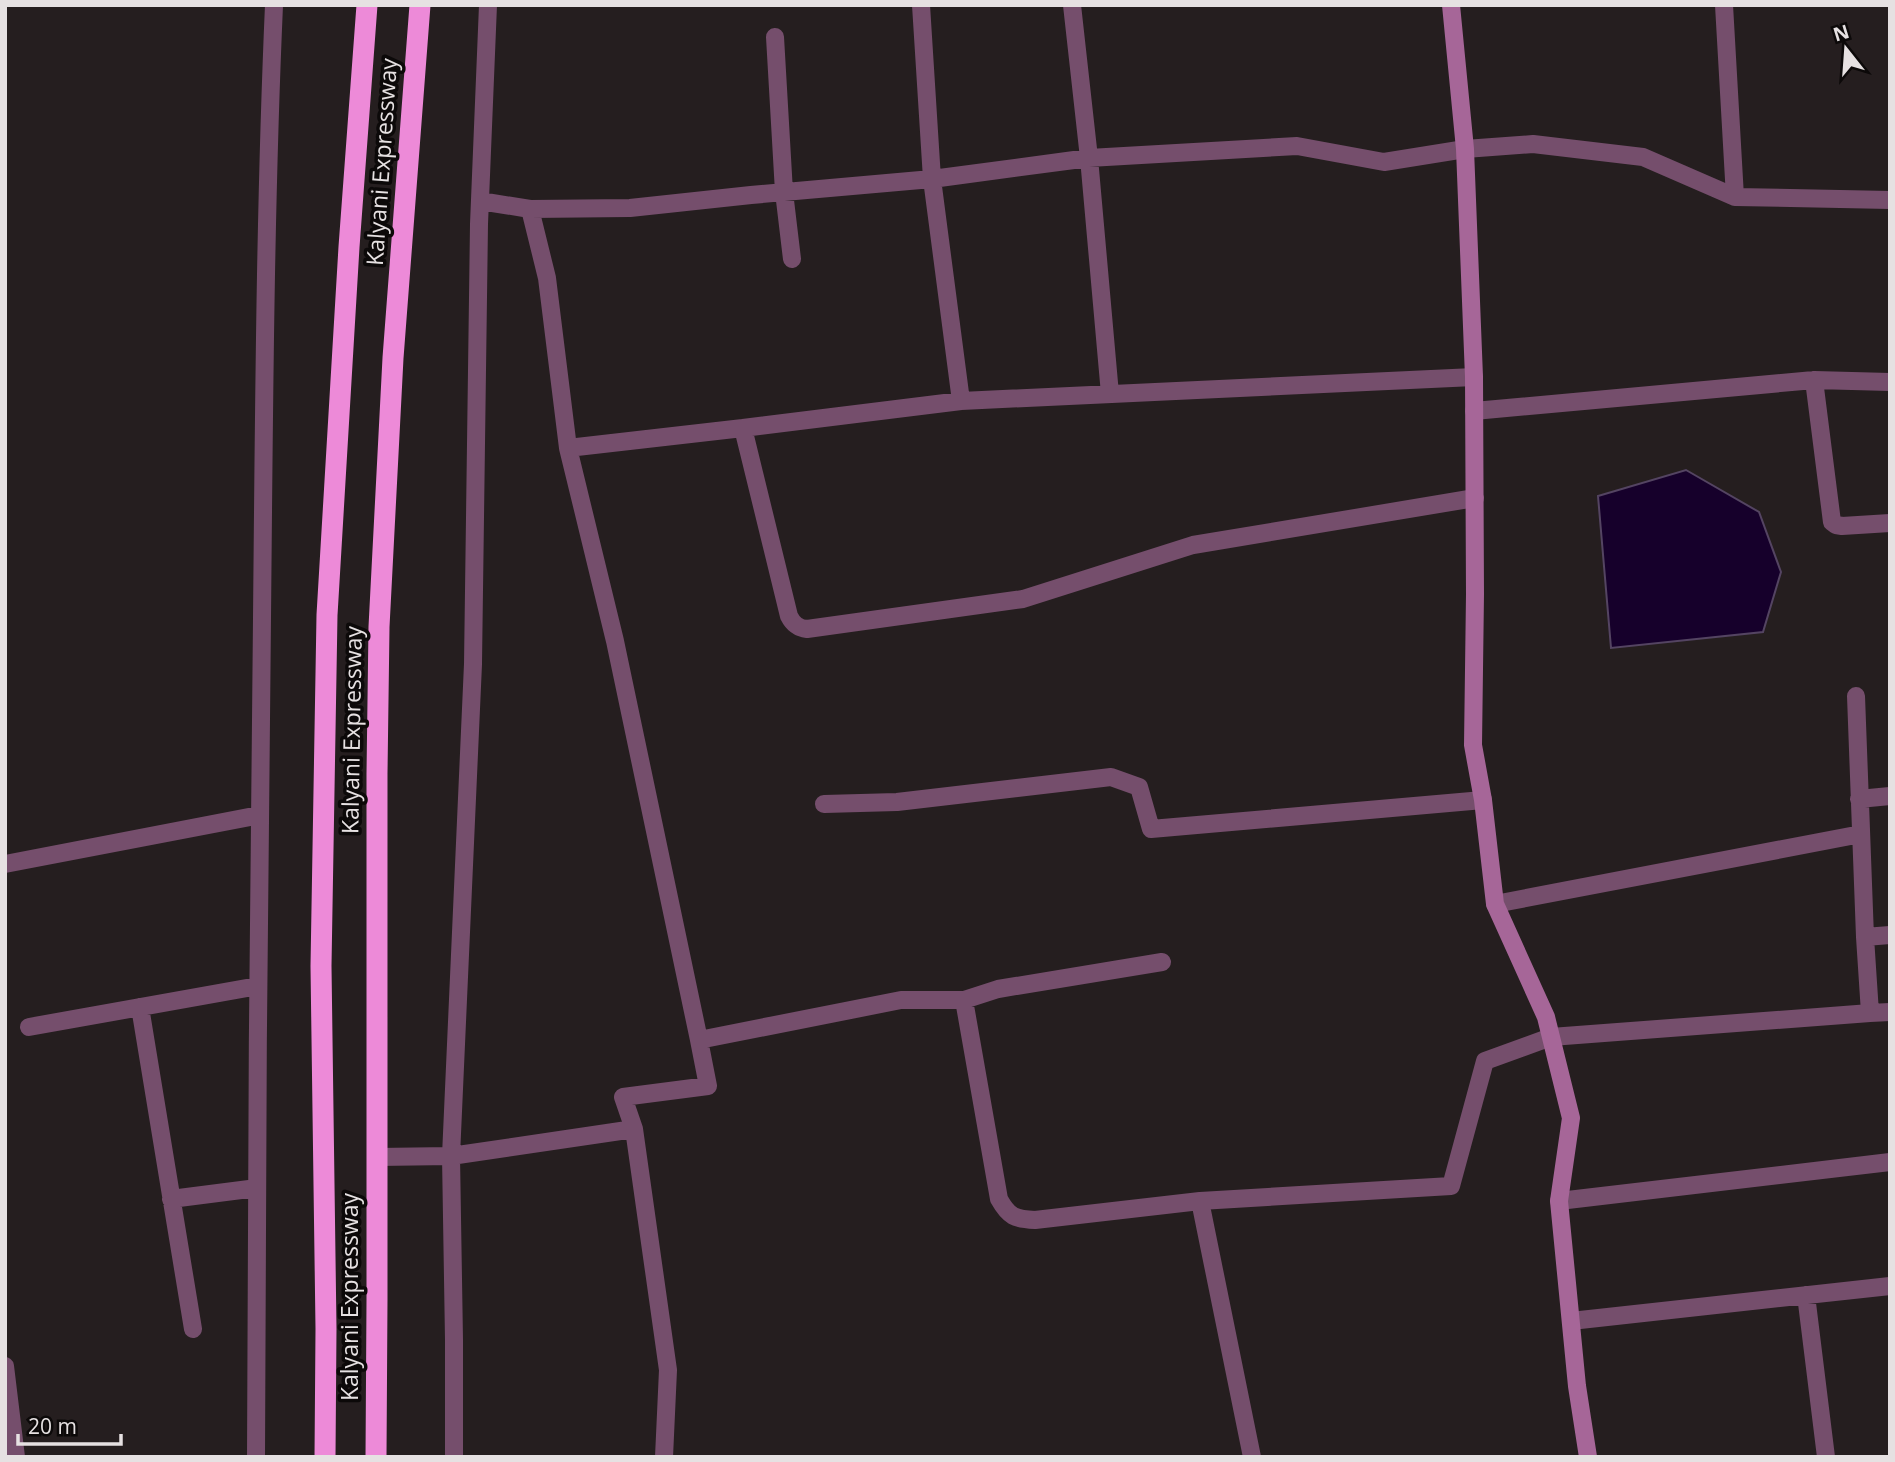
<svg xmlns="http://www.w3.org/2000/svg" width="1895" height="1462" font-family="'Open Sans',sans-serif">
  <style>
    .water { fill: #16002b; stroke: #544462; stroke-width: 2 }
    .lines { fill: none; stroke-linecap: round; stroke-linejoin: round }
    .street { stroke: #754e6c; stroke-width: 18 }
    .secondary { stroke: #a66698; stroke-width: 18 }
    .highway { stroke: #ed8ad8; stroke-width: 21 }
    .labels { text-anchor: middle; stroke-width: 7; stroke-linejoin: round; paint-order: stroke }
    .street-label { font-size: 23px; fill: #e6e1e2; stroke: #0c0909 }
  </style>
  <rect width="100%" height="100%" fill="#251e1f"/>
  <path class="water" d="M1686 470 1759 512 1781 572 1763 632 1611 648 1598 496Z"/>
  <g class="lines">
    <path class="street" d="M921 5 932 179 961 401
      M1072 5 1089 158 1110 394
      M1724 5 1735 197
      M775 37 784 192 792 259
      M480 201 530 209 630 208 751 195 932 179 1089 158 1297 146 1384 162 1465 149 1533 144 1643 157 1735 197 1890 200
      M530 209 547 278 568 448 615 641 699 1040 901 1000H964L999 1199C1009 1217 1015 1219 1035 1220L1200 1201 1252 1457
      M1814 380 1832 522 1836 525 1842 526 1890 523
      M1474 411 1814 380 1890 382
      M743 428 961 401 1474 377
      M568 448 743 428 789 616C793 624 798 628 807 629L1023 599 1193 545 1475 498
      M1859 799 1890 796
      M824 804 897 802 1111 777 1139 787 1151 829 1483 800
      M5 864 260 815
      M1495 904 1861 834
      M1865 937 1890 935
      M964 1000 998 989 1162 962
      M140 1007 193 1329
      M1870 1013 1890 1012
      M29 1027 258 986
      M634 1129 668 1370 664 1457
      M377 1157 451 1156 634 1129 623 1097 708 1086 699 1040
      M171 1199 257 1188
      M1200 1201 1451 1186 1485 1061 1551 1037 1870 1013 1865 937 1856 696
      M1559 1201 1890 1162
      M1806 1295 1826 1457
      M1571 1321 1890 1286
      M5 1366 16 1457
      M256 1457C256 1177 259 898 262 618 264 414 265 209 274 5
      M454 1457V1340L451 1156 473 664 479 224 488 5"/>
    <path class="secondary" d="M1451 5 1465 149 1474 377 1475 594 1473 745 1483 800 1495 904 1546 1017 1571 1118 1559 1201 1577 1386 1588 1457"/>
    <path class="highway" d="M325 1457 326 1329 321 966 327 615 349 247 367 5
      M376 1457 377 1300V774L379 627 393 358 420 5"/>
  </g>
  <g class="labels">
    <g class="street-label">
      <text transform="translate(382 162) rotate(-86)" y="8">Kalyani Expressway</text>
      <text transform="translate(352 730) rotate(-89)" y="8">Kalyani Expressway</text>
      <text transform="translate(350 1297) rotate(-90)" y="8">Kalyani Expressway</text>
    </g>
  </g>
  <rect width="1895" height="1462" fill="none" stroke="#e6e1e2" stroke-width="14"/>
  <g transform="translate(1846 49) rotate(343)" stroke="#0c0909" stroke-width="5" paint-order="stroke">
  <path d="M0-5L12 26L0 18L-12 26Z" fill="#e6e1e2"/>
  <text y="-10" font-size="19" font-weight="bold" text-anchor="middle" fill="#e6e1e2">N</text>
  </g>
  <path d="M18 1434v10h103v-10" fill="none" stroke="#e6e1e2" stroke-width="3.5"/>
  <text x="28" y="1434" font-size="21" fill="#e6e1e2" stroke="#0c0909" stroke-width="5" paint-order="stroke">20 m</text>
</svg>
